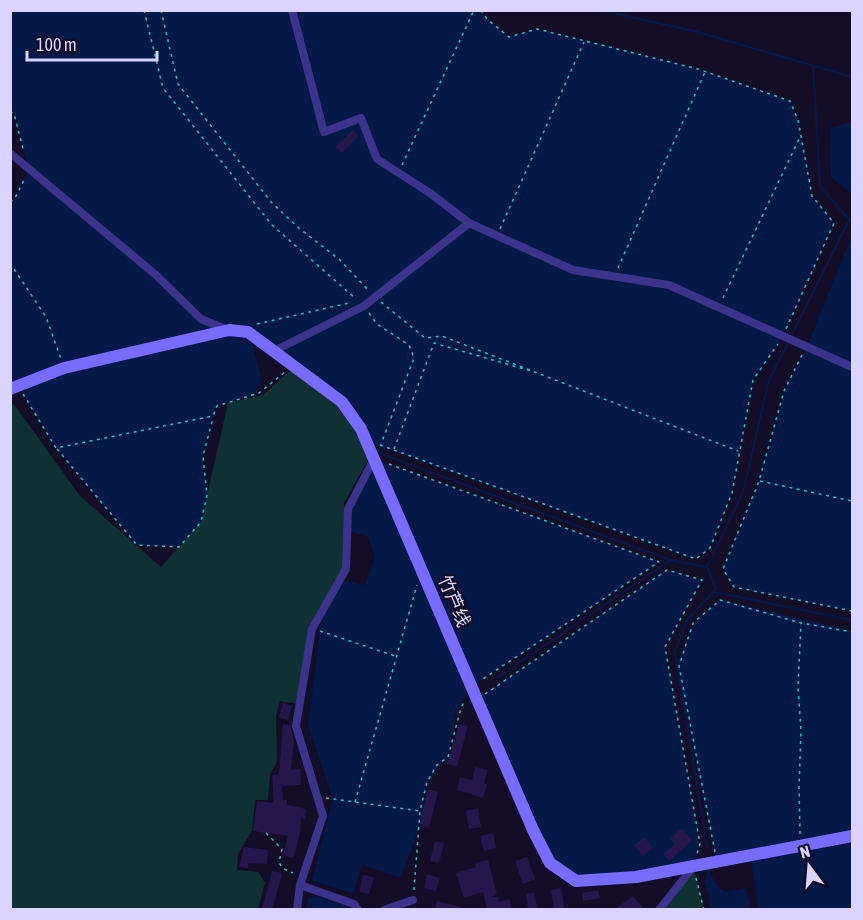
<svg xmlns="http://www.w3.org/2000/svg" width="863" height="920" font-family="'Asap Condensed','Noto Sans SC',sans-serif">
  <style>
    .green { fill: #0f3133 }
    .water { fill: #051949 }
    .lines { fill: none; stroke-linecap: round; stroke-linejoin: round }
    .stream { stroke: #051949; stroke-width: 2 }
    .building { fill: #25174b }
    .path { stroke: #22c4c4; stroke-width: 1.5; stroke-dasharray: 3 4.5; stroke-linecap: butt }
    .street { stroke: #3c338c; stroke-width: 8 }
    .secondary { stroke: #786bff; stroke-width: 12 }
    .labels { text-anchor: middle; stroke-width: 4.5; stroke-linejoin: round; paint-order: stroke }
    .street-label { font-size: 18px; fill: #dbd4ff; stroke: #130d28 }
  </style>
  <rect width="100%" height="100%" fill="#130d28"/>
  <path class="green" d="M293 368 341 406 369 458 344 503 346 569 309 630 298 704 280 701 276 716 277 762 270 774 268 800H255L252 831 238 854 237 870 258 872 265 882 258 909 11 910V406L14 404 80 496 161 567 201 522 228 403 263 395Z
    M693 866 704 909 659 910Z"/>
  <path class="water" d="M11 11H481L487 19 509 37 537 29 698 69 790 101 798 120 812 196 834 223 783 336 753 380 732 493 710 548 696 559 366 441 342 402 252 345 262 380 253 395 217 406 203 456 207 495 201 522 179 547 137 545 56 448 18 386 11 389V200L17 194 29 170 14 114 11 111Z
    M852 122V194L831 177 830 128Z
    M852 235V611L734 587 723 569 759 481 784 391 807 347Z
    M374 459 659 562 471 687 457 710 448 757C424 776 425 796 419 824 416 842 406 861 400 878L362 864 353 893 312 881 333 799 308 725 323 607 339 580 365 585 375 557 368 537 347 530 348 509Z
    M667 570 702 580 665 647 700 844 693 866 576 881 550 863 477 699Z
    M720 600 852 631V836L716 862 677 666 693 623Z
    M852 843V909H759L751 861Z
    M708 869 717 886 725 892 746 888 751 909H710L709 894 704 883Z
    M316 896 350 907 352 909H306L308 898Z"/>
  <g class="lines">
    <path class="stream" d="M599 10 694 31 852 77
      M791 336 849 220 820 186 813 66
      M385 446 381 454 670 560 707 567
      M714 592 852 620
      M498 677 669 561
      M707 847 675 652 686 621 716 589 707 567 743 492 769 380 789 341"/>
  </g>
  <path class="building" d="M353 130 359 136 342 153 335 147Z
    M283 703 292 706 288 720 279 717Z
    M283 724 290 725 294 741 291 770 300 769 301 785 282 786 283 800H287V805L306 809 305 819 301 818 300 834 293 858 283 855 288 836 253 831 257 801 274 803 272 775 279 774Z
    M459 724 468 726 457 767 447 764Z
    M475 767 488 770 484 783 487 784 483 798 457 790 460 777 472 780Z
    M428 789 438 792 429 827 419 825Z
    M478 808 481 827 469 829 466 811Z
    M682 828 692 841 669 861 663 854 675 844 670 838Z
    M493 833 496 848 484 851 480 836Z
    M644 837 653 848 643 856 634 845Z
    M435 841 444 843 439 863 430 861Z
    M244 847 268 850 267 864 248 863V868L239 867Z
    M527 857 535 879 523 884 515 861Z
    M488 860 497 894 492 897H498L499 902 509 899 512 908 487 909 483 892 464 898 456 873 476 867 475 863Z
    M272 871 282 873 281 879 272 909H262Z
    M427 874 440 878 436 891 424 888Z
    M363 875 374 877 369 894 359 892Z
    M562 888 564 909H554L551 890Z
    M598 890 600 898 583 901 582 893Z
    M535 893 537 909H528L526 894Z
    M633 896 644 909H615Z
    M437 901 461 907V909H435Z"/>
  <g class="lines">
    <path class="path" d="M144 10 163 88 272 225 356 299
      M161 10 178 84 272 203 300 229 340 260 369 291
      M481 10 487 19 509 37 537 29 698 69 790 101 798 120 812 196 834 223 786 329
      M10 111 14 114 24 152
      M402 165 474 10
      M10 202 15 198 25 178
      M500 229 584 42
      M10 263 46 317 61 359
      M618 268 705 72
      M723 298 800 137
      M381 302 425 338 442 336 738 451
      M369 313 377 324 409 345 414 358 381 444
      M257 324 349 303
      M802 355 784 391 759 481 723 569 734 587 852 611
      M23 394 56 448 213 416 217 406 259 393 285 372
      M380 445 696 559 710 548 732 493 753 380 778 344
      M57 449 137 545 179 547 201 522 207 495 203 456 213 418
      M394 449 434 343 531 371
      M389 464 659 562 480 681
      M760 481 852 501
      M320 631 395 656
      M485 694 667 570 702 580 665 647 700 844 697 854
      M326 798 420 811
      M355 802 417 585
      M266 833 282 849 279 862 282 868 293 873
      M800 834 799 787 801 731 798 687 801 623
      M715 852 679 666 693 623 720 600 801 623 852 632
      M696 878 704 910
      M414 890 420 811 427 782 437 765 448 757 461 708 465 700"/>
    <path class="street" d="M292 10 324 132 361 118 377 159 430 193 469 223 573 270 669 285 852 367
      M10 153 156 275 201 319 228 330
      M274 351 364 306 469 223
      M300 885 354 904 358 910
      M297 910 300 885 323 816 296 726 312 629 346 569 348 509 374 459
      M384 910 413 900
      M659 910 693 867"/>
    <path class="secondary" d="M10 389 64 368 229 330 248 332 342 402 361 429 533 830 550 863 576 881 636 877 852 836"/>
  </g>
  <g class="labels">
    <g class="street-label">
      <text transform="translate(454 601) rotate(67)" y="6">竹芦线</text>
    </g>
  </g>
  <rect width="863" height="920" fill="none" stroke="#dbd4ff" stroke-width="24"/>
  <g transform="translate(809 866) rotate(344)" stroke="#130d28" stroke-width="4.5" paint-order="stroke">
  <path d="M0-4.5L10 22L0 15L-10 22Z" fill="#dbd4ff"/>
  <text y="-9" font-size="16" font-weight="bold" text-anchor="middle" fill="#dbd4ff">N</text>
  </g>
  <path d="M27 51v9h130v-9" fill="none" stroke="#dbd4ff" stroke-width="3"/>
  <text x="36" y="51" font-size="18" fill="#dbd4ff" stroke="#130d28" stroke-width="4.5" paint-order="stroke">100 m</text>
</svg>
